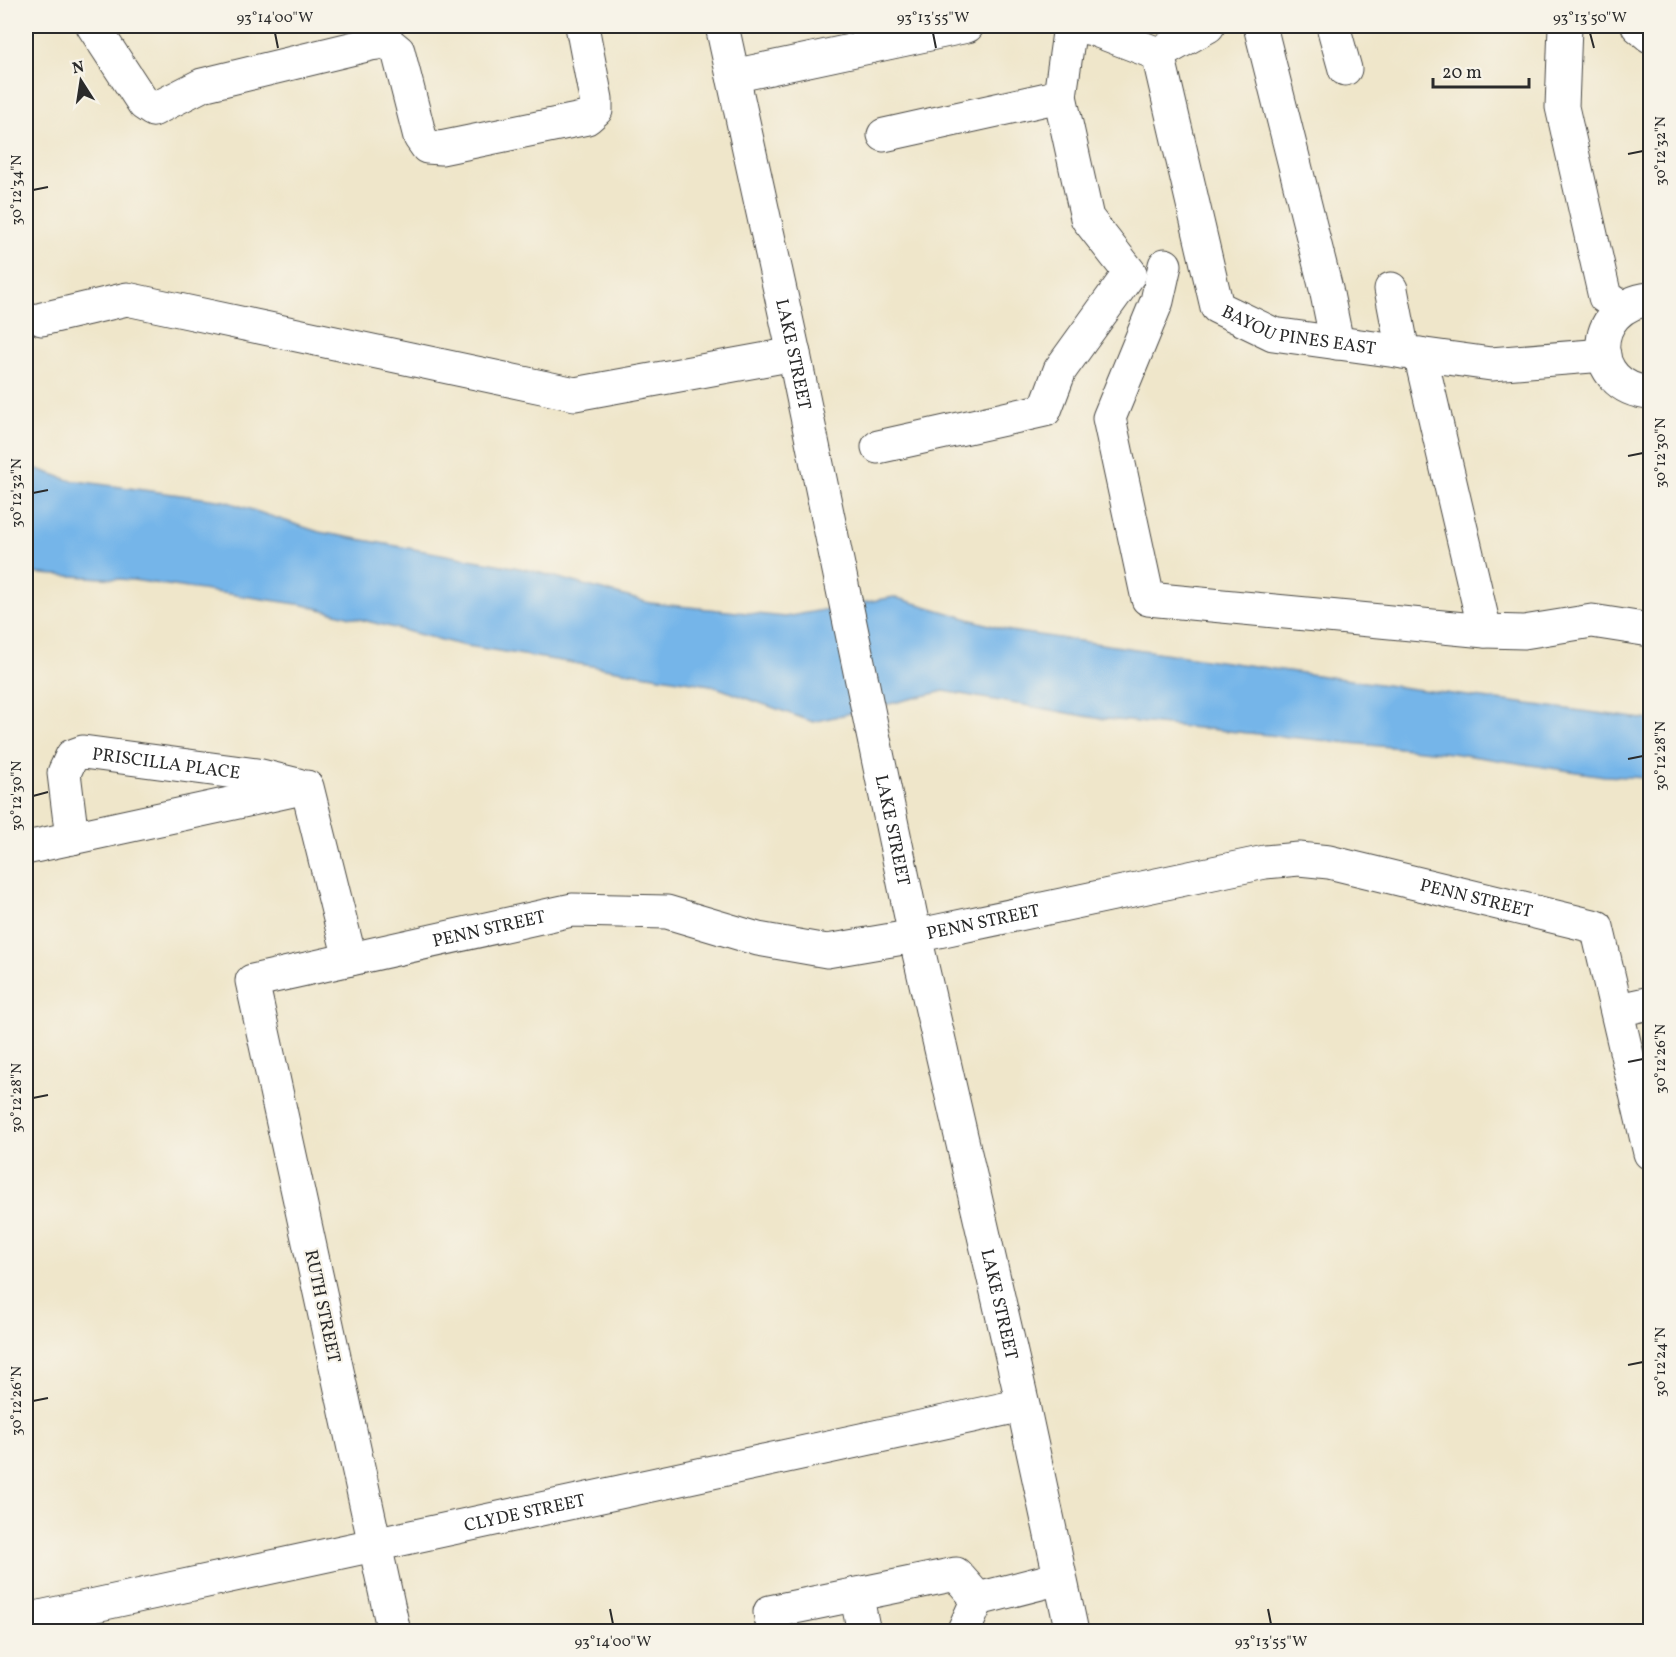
<svg xmlns="http://www.w3.org/2000/svg" width="1676" height="1657" font-family="Vollkorn,serif">
  <style>
    .water { fill: #75b5e9; stroke: #50708a; stroke-width: 1.5 }
    .lines { fill: none; stroke-linecap: round; stroke-linejoin: round }
    .minor-casing { stroke: #484743; stroke-width: 35 }
    .minor { stroke: #fff; stroke-width: 33 }
    .ticks { fill: none; stroke: #2b2b2b; stroke-width: 2 }
    .labels { text-anchor: middle; stroke-width: 4.5; stroke-linejoin: round; paint-order: stroke }
    .street-label { font-size: 18px; fill: #2b2b2b; stroke: #f7f3e8 }
    .neatline { fill: none; stroke: #2b2b2b; stroke-width: 2 }
    .ticks-label { font-size: 15px; text-anchor: middle; fill: #2b2b2b }
  </style>
  <rect width="100%" height="100%" fill="#f7f3e8"/>
  <filter id="ink" filterUnits="userSpaceOnUse"><feTurbulence type="fractalNoise" baseFrequency=".0167" numOctaves="2"/><feDisplacementMap in="SourceGraphic" scale="12" xChannelSelector="R" yChannelSelector="G"/><feConvolveMatrix kernelMatrix="1 2 1 2 8 2 1 2 1" color-interpolation-filters="sRGB"/></filter>
  <filter id="wash" filterUnits="userSpaceOnUse"><feTurbulence type="fractalNoise" baseFrequency=".008" numOctaves="4" result="noise"/><feDisplacementMap in="SourceGraphic" scale="24" xChannelSelector="R" yChannelSelector="G"/><feGaussianBlur stdDeviation="1.35" result="paint"/><feColorMatrix in="noise" values="0 0 0 0 0 0 0 0 0 0 0 0 0 0 0 0 0 1.4 0 .05"/><feComposite in="paint" operator="in"/></filter>
  <g filter="url(#wash)">
    <rect width="100%" height="100%" fill="#efe6ca"/>
    <path class="water" d="M26 465 69 480 225 501 319 532 530 570 650 603 785 617 894 597 1010 631 1407 688 1650 720V778L1604 776 1451 753 1096 718 944 691 813 722 710 685 461 645 304 605 133 580 26 573Z"/>
  </g>
  <g filter="url(#ink)">
    <g class="lines">
      <defs>
        <g id="minor">
          <path d="M93 26 144 104 153 110 202 85 371 44 387 42 398 51 420 137 427 147 441 148 587 118 596 110V99L582 26"/>
          <path id="s1" d="M722 26 794 354 915 936 1023 1405 1072 1632"/>
          <path id="s2" d="M1077 26 1093 29 1158 54 1217 307 1273 334 1491 364 1604 355"/>
          <path d="M1260 26 1326 289 1337 343"/>
          <path d="M1333 26 1345 69"/>
          <path d="M1565 26 1562 107 1605 297 1622 308"/>
          <path d="M1638 26 1650 36"/>
          <path d="M1158 54 1208 26"/>
          <path d="M733 76 967 26"/>
          <path d="M884 135 1060 96 1070 26"/>
          <path d="M1165 265 1157 301 1109 418 1148 599 1485 631 1420 354"/>
          <path d="M1391 289 1403 352"/>
          <path d="M1650 299C1587 306 1587 388 1650 393"/>
          <path d="M42 319 127 299 575 394 794 354"/>
          <path d="M878 447 1045 410 1060 370 1130 273 1087 218 1060 96"/>
          <path d="M1485 631 1524 632 1592 621 1650 630"/>
          <path id="s3" d="M72 838 64 773 72 756 83 752 257 775 298 785"/>
          <path d="M26 848 307 787 350 959"/>
          <path d="M1618 1010 1650 1003"/>
          <path d="M856 1594 864 1632"/>
          <path d="M978 1599 1060 1578"/>
          <path id="s4" d="M26 1620 1023 1405"/>
          <path id="s5" d="M394 1632 252 981 572 910 667 912 758 939 827 951 915 936 1265 862 1299 859 1329 862 1597 927 1650 1153"/>
          <path d="M774 1632 770 1612 956 1574 978 1599"/>
          <path d="M963 1632 978 1599"/>
        </g>
      </defs>
      <use href="#minor" class="minor-casing"/>
      <use href="#minor" class="minor"/>
    </g>
  </g>
  <path class="ticks" d="M275 33 278 48M933 33 936 48M1590 33 1594 48M1628 154 1643 151M33 190 48 187M1628 456 1643 453M33 493 48 490M1628 759 1643 756M33 796 48 792M1628 1062 1643 1059M33 1098 48 1095M1628 1365 1643 1362M33 1401 48 1398M610 1609 613 1624M1268 1609 1271 1624"/>
  <g class="labels">
    <g class="street-label">
      <text dy="6" stroke="none"><textPath href="#s2" startOffset="432">BAYOU PINES EAST</textPath></text>
      <text dy="6" stroke="none"><textPath href="#s1" startOffset="336">LAKE STREET</textPath></text>
      <text dy="6" stroke="none"><textPath href="#s3" startOffset="180">PRISCILLA PLACE</textPath></text>
      <text dy="6" stroke="none"><textPath href="#s1" startOffset="822">LAKE STREET</textPath></text>
      <text dy="6" stroke="none"><textPath href="#s5" startOffset="1917">PENN STREET</textPath></text>
      <text dy="6" stroke="none"><textPath href="#s5" startOffset="1413">PENN STREET</textPath></text>
      <text dy="6" stroke="none"><textPath href="#s5" startOffset="909">PENN STREET</textPath></text>
      <text dy="6" stroke="none"><textPath href="#s1" startOffset="1308">LAKE STREET</textPath></text>
      <text transform="translate(323 1306) rotate(78)" y="6">RUTH STREET</text>
      <text dy="6" stroke="none"><textPath href="#s4" startOffset="510">CLYDE STREET</textPath></text>
    </g>
  </g>
  <rect width="1676" height="1657" fill="none" stroke="#f7f3e8" stroke-width="66"/>
  <g transform="translate(81 81) rotate(348)" stroke="#f7f3e8" stroke-width="4.5" paint-order="stroke">
  <path d="M0-4.5L10 22L0 15L-10 22Z" fill="#2b2b2b"/>
  <text y="-9" font-size="16" font-weight="bold" text-anchor="middle" fill="#2b2b2b">N</text>
  </g>
  <path d="M1433 78v9h96v-9" fill="none" stroke="#2b2b2b" stroke-width="3"/>
  <text x="1442" y="78" font-size="18" fill="#2b2b2b" stroke="#f7f3e8" stroke-width="4.5" paint-order="stroke">20 m</text>
  <rect x="33" y="33" width="1610" height="1591" class="neatline"/>
  <g class="ticks-label">
    <text x="275" y="22">93°14'00"W</text>
    <text x="933" y="22">93°13'55"W</text>
    <text x="1590" y="22">93°13'50"W</text>
    <text transform="translate(1660 151) rotate(-90)" y="5">30°12'32"N</text>
    <text transform="translate(16 190) rotate(-90)" y="5">30°12'34"N</text>
    <text transform="translate(1660 453) rotate(-90)" y="5">30°12'30"N</text>
    <text transform="translate(16 493) rotate(-90)" y="5">30°12'32"N</text>
    <text transform="translate(1660 756) rotate(-90)" y="5">30°12'28"N</text>
    <text transform="translate(16 796) rotate(-90)" y="5">30°12'30"N</text>
    <text transform="translate(1660 1059) rotate(-90)" y="5">30°12'26"N</text>
    <text transform="translate(16 1098) rotate(-90)" y="5">30°12'28"N</text>
    <text transform="translate(1660 1362) rotate(-90)" y="5">30°12'24"N</text>
    <text transform="translate(16 1401) rotate(-90)" y="5">30°12'26"N</text>
    <text x="613" y="1646">93°14'00"W</text>
    <text x="1271" y="1646">93°13'55"W</text>
  </g>
</svg>
